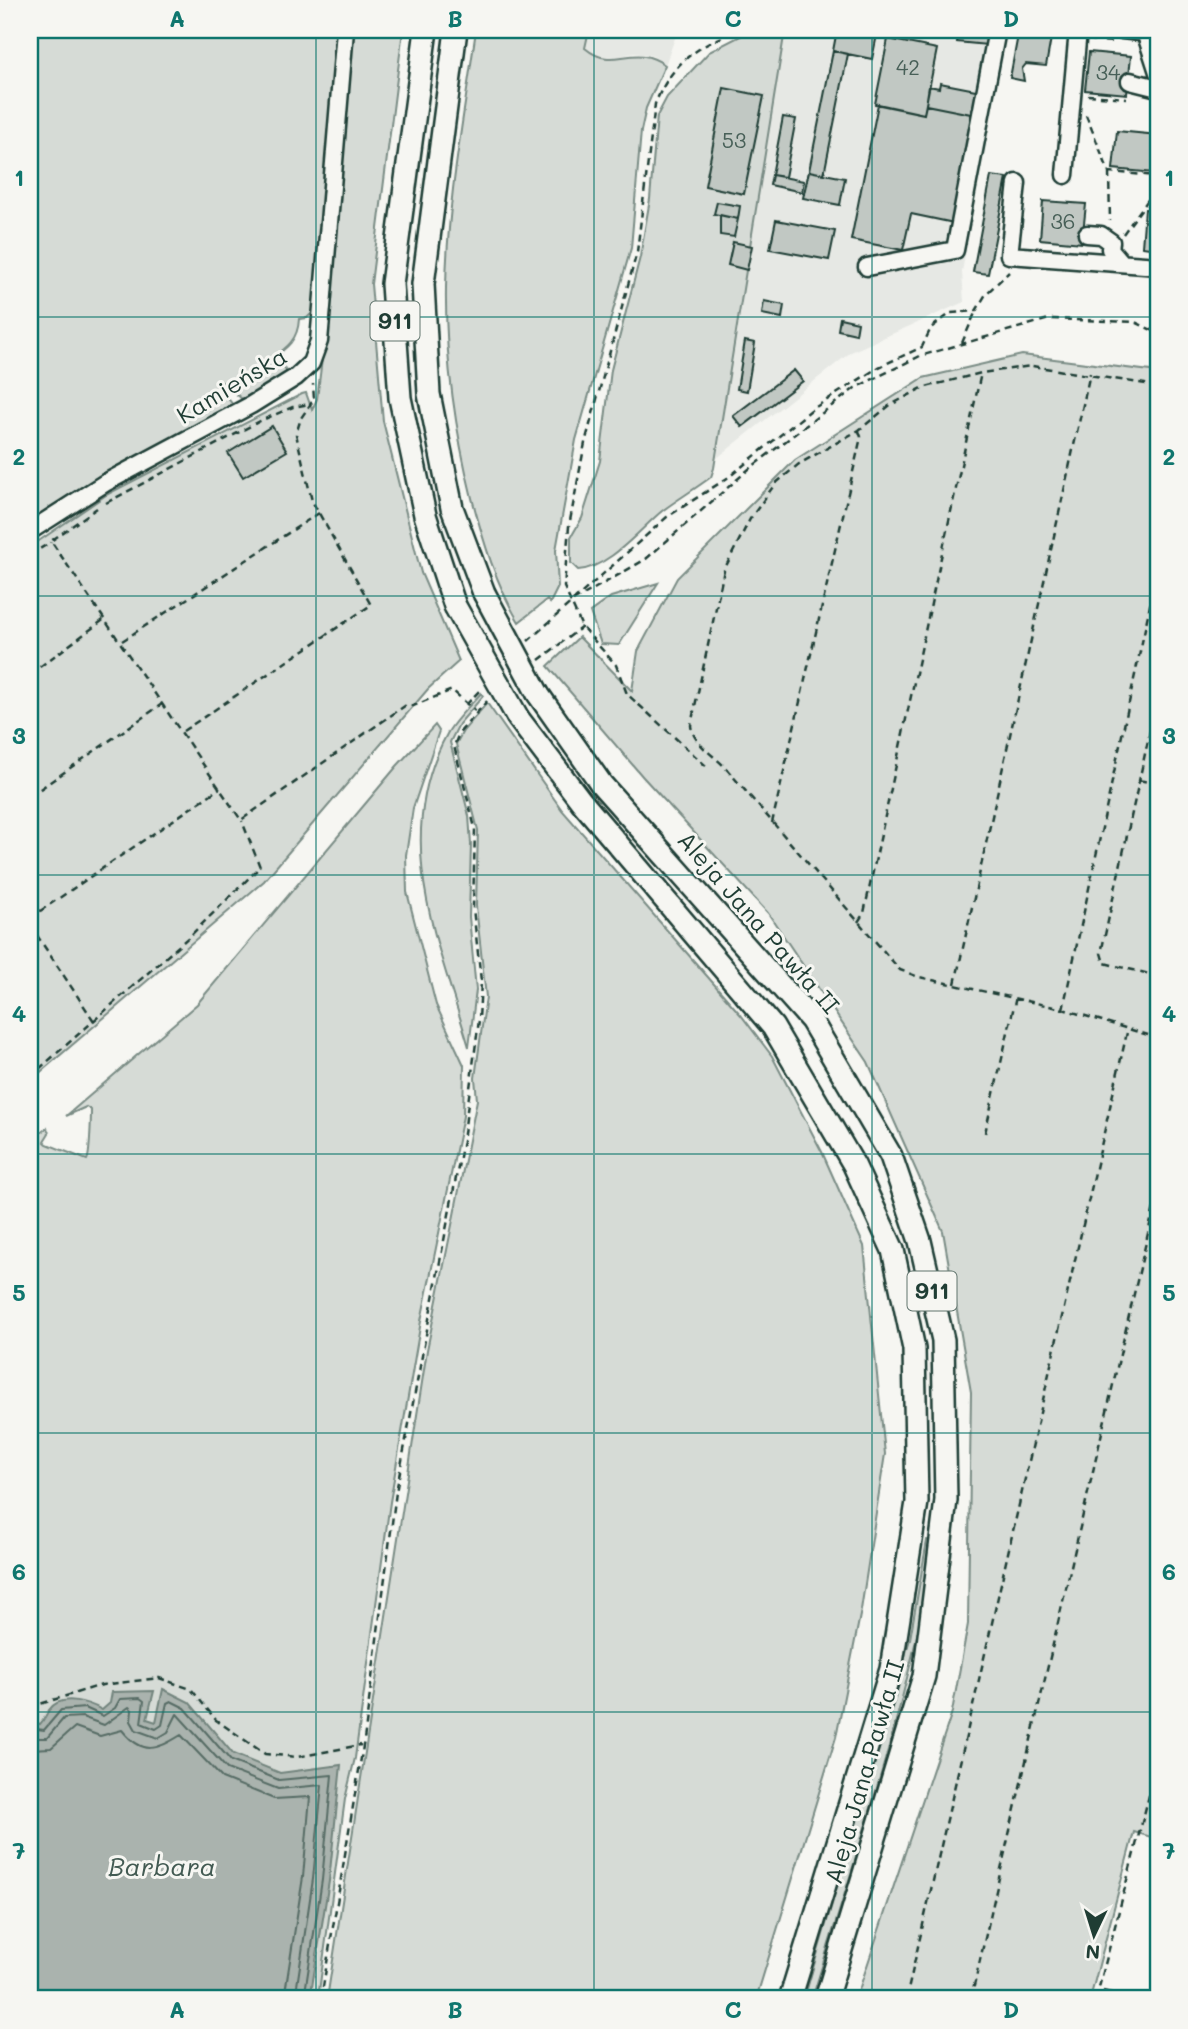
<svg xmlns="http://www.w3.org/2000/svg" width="1188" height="2029" font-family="Mali,sans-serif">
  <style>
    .built { fill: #e6e8e4 }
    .green { fill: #d6dbd6; stroke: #7a8c85; stroke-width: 2 }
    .water { fill: #aab3ae; stroke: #72847d; stroke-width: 2 }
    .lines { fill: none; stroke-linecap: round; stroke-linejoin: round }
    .shore { stroke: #576c65; stroke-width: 2 }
    .building { fill: #c1c8c3; stroke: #1f3d34; stroke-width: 2 }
    .minor-casing { stroke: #1f3d34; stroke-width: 21 }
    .major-casing { stroke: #1f3d34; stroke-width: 26 }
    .path { stroke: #1f3d34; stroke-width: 2.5; stroke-dasharray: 7 5; stroke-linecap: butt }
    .minor { stroke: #f6f6f2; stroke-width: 16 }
    .major { stroke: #f6f6f2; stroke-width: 21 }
    .major-bridge-casing { stroke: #1f3d34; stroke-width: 26; stroke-linecap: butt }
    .major-bridge { stroke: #f6f6f2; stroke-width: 21 }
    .grid { fill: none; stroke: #0f766e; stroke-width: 2; stroke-opacity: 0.55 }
    .labels { text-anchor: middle; stroke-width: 6; stroke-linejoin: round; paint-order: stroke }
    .number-label { font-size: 21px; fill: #486058 }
    .shield { fill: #f6f6f2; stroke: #60746d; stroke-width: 2 }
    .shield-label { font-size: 23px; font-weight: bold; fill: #1f3d34 }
    .street-label { font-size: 24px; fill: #1f3d34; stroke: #f6f6f2 }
    .water-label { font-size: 26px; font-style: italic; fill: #425a52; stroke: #f6f6f2 }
    .neatline { fill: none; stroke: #0f766e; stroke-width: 2.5 }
    .grid-label { font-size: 23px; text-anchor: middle; font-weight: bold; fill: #0f766e }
  </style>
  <rect width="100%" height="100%" fill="#f6f6f2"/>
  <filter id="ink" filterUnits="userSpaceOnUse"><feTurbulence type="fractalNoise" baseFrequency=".0143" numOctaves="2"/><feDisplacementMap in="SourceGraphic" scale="14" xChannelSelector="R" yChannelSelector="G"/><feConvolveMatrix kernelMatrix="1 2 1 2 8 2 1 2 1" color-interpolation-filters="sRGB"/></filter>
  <g filter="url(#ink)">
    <path class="built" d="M589 30H678L665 65 653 56 634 53 610 59 593 54 585 48Z
      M785 30H1003L962 272 964 302 851 352 717 458 746 257Z"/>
    <path class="green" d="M30 30H341L319 306 307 318 299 319C298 340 287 348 271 359L284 367 288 375 242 399 222 382 219 387 233 405 104 476 30 524Z
      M350 30H403L371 284 383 421 421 573 459 661 428 689 264 881 30 1081V547L106 495 302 394 306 393 312 410 317 399 325 335Z
      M476 30H589L585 48C615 73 632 41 665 65L646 108 641 131 631 248 576 440 556 550 558 587 550 603 547 600 519 622C496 585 483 540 472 498 455 430 445 359 446 288 447 202 464 115 476 30Z
      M752 30H785L714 468 711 477C695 489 678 499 662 511 639 530 609 568 578 570L571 563V537L582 518 600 461 611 370 640 257 650 199 657 116 667 97 709 52Z
      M1022 355 1158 372V1839L1134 1832 1090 1999H856L952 1712 968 1624 971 1392 943 1231 868 1062 768 913 643 777 548 666 579 637 632 691 638 651 677 578 795 460 923 378Z
      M658 583 619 645 601 644 590 612 611 597Z
      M481 693 483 696 459 724 450 742 469 816 471 844 469 917 476 990 469 1047C439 945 390 838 447 734 455 719 470 706 481 693Z
      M487 703 562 810 741 1015 772 1056 822 1152 864 1246 885 1454 861 1610 836 1737 756 1999H327L427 1350 477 1100 475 1078 486 997 476 906 478 830 456 744 463 731Z
      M435 725 439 731 413 808 406 855 407 892 436 1005 464 1065 463 1116 421 1321 390 1502 355 1758 345 1799 318 1999H30V1140L47 1128 49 1133 44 1141 47 1144 87 1160C90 1156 91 1118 91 1110L86 1107 66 1116 197 1004 397 766Z
      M927 1540 935 1541C911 1697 858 1848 812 1999H804L910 1639Z"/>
    <path class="water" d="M163 1689 189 1702 233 1754 280 1773 341 1765 329 1881 310 1999H30V1721L40 1724C45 1719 45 1716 49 1710 61 1693 88 1702 102 1710L110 1703 112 1692 154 1691 147 1719 156 1722Z"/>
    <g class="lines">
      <path class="shore" d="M30 1728 44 1730 61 1710 85 1708 103 1716 115 1708 120 1699 140 1698 144 1701 141 1723 156 1729 162 1725 167 1703 171 1701 185 1708 231 1761 279 1780 332 1775 322 1880 304 1999
        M30 1738H47L64 1718 82 1717 104 1725 129 1707 132 1710 131 1721 136 1730 158 1738 168 1732 177 1714 227 1769 278 1789 322 1785 313 1879 295 1999
        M30 1749 51 1748 75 1727 100 1736 122 1730C143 1756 157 1750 181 1735L222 1778 274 1799 310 1797 303 1877 284 1999"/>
    </g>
    <path class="building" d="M837 30H878L872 59 833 51Z
      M958 30 988 32 987 45 957 42Z
      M1018 35 1051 38 1046 66 1026 64 1022 69 1024 81 1010 78Z
      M888 39 937 49 924 114 875 104Z
      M833 51 848 54 824 174 809 171Z
      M1089 52 1131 56 1127 94 1085 90Z
      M940 83 981 91 976 115 926 105 929 86 939 88Z
      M724 88 764 96 744 194 705 186Z
      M878 104 924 114 926 105 976 115 954 223 911 214 903 250 851 240Z
      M783 117 796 119 785 177 772 175Z
      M1117 131 1158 135 1155 173 1113 169Z
      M809 171 845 178 840 205 803 198Z
      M772 175 804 181 802 192 770 185Z
      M991 176 1007 178 988 274 973 272Z
      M1043 201 1086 204 1082 243 1040 239Z
      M717 202 740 206 738 219 714 214Z
      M1145 209 1158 210V249L1142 247Z
      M720 215 738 219 734 237 720 235Z
      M776 220 835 231 829 260 770 249Z
      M733 242 752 246 747 270 728 265Z
      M764 301 784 305 782 318 762 314Z
      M840 318 858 322 856 334 838 330Z
      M745 341 755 343 747 391 737 389Z
      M794 370 803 381 742 427 733 416Z
      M272 426 287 451 243 477 228 453Z
      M1104 1991 1120 1995 1119 1999H1102Z"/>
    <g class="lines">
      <defs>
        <path id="minor" d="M1122 30 1158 34
          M1145 32 1158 72
          M1130 81 1158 88
          M1065 175 1078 30
          M1017 183 1009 255 1158 266
          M1087 234 1101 235 1111 242 1110 249 1122 263
          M867 267 955 250 997 30
          M30 531 105 483 251 405 296 377 311 363 319 341 322 307 345 30"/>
        <path id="major" d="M426 30 392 284 400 398 425 515 455 606
          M456 30 423 284 429 394 452 508 484 593
          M538 694 602 785 811 1020 891 1156 920 1241 943 1340 946 1500 924 1676 826 1999
          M518 718 581 801 773 1027 854 1165 893 1250 914 1349 917 1502 891 1669 790 1999"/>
      </defs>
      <use href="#minor" class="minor-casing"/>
      <use href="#major" class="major-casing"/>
      <path class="path" d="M1092 40 1113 42
        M1088 95 1127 98
        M1086 115 1109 172 1158 176
        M1109 172 1110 221
        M1123 234 1158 186
        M962 343 976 311
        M1158 386 1032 366 981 373 922 388 889 406 859 430 799 464 775 484 750 519 724 570 691 725C692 742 712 754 724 766L900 970 919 977 1063 1009 1158 1038
        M106 503 260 421 293 407 310 404
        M97 508 51 541 241 820 406 705 413 706 452 690 475 711
        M30 555 51 542
        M573 601 646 559 749 469 855 388 920 356 1049 319 1135 322 1158 333
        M122 641 319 513
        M528 641 667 517 729 477 811 410 879 367 922 347 931 328 951 313 976 311 986 294 1009 272
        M539 660 582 627
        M30 674 106 618
        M1158 695 1101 953 1104 963 1158 976
        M466 705 480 690
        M183 731 371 605 312 501 296 434 301 418 314 399 313 384
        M706 766 627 694 616 665 582 627 564 587 569 526 585 443 637 252 655 104C672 62 698 45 740 30
        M1139 780 1158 784
        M30 796 162 704
        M772 823 861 437 859 431
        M30 918 220 788
        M858 922 864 913 981 373
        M30 925 94 1021
        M30 946 39 939
        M955 984 1090 373
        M1063 1009 1158 568
        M30 1077 191 935 260 867 242 821
        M985 1133 1016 997
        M30 1707 102 1685 159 1678 191 1689 216 1720 265 1754 297 1757 361 1745
        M321 1999 364 1740 396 1492 463 1141 479 1020 481 981 473 908 475 828 454 746 459 733 487 701
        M863 1999H868
        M906 1999 1128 1028
        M971 1999 1158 1190
        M1096 1999 1158 1761"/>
      <use href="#minor" class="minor"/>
      <use href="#major" class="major"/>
      <defs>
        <path id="major-bridge" d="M484 593 538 694
          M455 606 518 718"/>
      </defs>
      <use href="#major-bridge" class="major-bridge-casing"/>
      <use href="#major-bridge" class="major-bridge"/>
    </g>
  </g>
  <path class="grid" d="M316 30V1999M594 30V1999M872 30V1999M30 317H1158M30 596H1158M30 875H1158M30 1154H1158M30 1433H1158M30 1712H1158"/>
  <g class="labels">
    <g class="number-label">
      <text x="908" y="75">42</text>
      <text x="1108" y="80">34</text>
      <text x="734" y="148">53</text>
      <text x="1063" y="229">36</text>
    </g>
    <g class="shield">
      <rect x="370.5" y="301.5" width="49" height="39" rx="5"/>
      <rect x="907.5" y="1271.5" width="49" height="39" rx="5"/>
    </g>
    <g class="shield-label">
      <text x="395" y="329">911</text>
      <text x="932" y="1299">911</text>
    </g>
    <g class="street-label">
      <text transform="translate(232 386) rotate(-31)" y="8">Kamieńska</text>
      <text transform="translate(758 923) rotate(49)" y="8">Aleja Jana Pawła II</text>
      <text transform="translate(865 1772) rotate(-74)" y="8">Aleja Jana Pawła II</text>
    </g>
    <g class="water-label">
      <text x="162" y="1876">Barbara</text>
    </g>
  </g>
  <rect width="1188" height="2029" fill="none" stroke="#f6f6f2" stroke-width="77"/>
  <g transform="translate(1094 1935) rotate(184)" stroke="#f6f6f2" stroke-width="5" paint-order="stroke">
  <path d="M0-5L12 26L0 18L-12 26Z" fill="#1f3d34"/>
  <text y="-10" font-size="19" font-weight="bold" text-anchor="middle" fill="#1f3d34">N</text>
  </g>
  <rect x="38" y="38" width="1112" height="1952" class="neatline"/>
  <g class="grid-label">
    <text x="177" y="27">A</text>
    <text x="455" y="27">B</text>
    <text x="733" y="27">C</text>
    <text x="1011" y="27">D</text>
    <text x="19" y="186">1</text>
    <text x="1169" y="186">1</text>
    <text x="19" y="465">2</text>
    <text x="1169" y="465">2</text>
    <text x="19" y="744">3</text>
    <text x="1169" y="744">3</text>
    <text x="19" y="1022">4</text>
    <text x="1169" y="1022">4</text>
    <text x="19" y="1301">5</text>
    <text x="1169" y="1301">5</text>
    <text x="19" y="1580">6</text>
    <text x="1169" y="1580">6</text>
    <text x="19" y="1859">7</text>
    <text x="1169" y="1859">7</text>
    <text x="177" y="2018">A</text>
    <text x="455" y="2018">B</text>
    <text x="733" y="2018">C</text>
    <text x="1011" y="2018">D</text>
  </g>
</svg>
